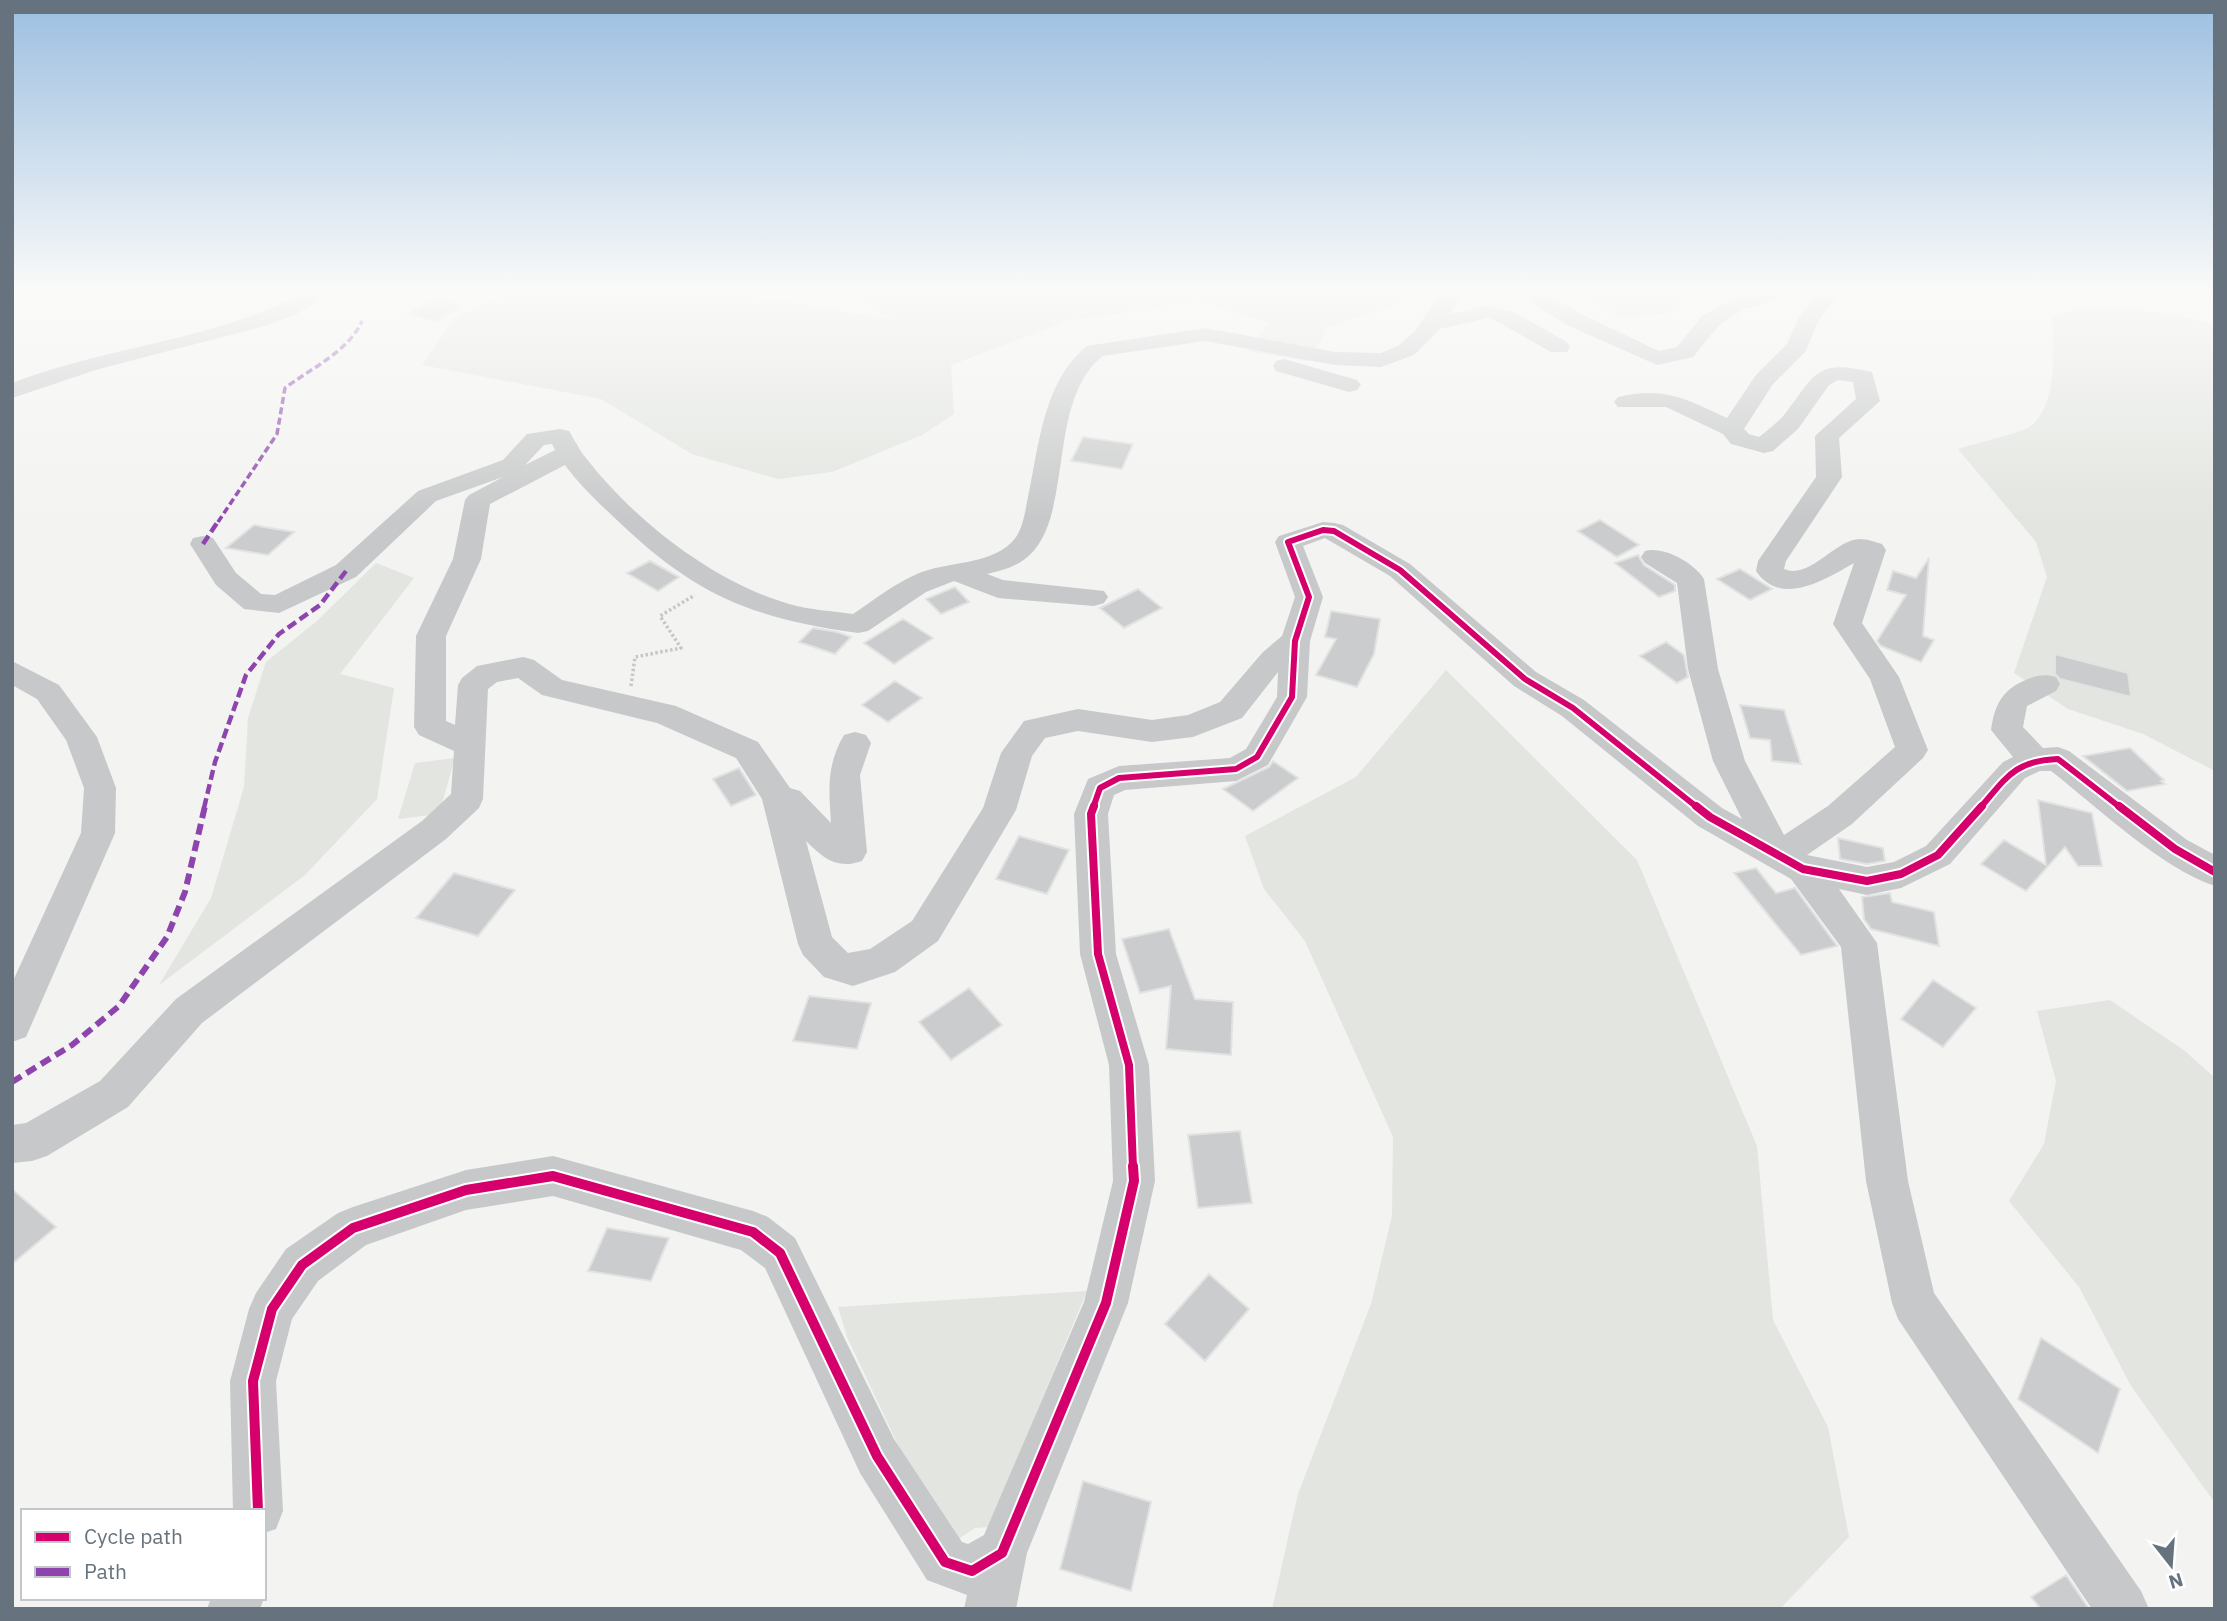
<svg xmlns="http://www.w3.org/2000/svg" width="2227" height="1621" font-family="'IBM Plex Sans',sans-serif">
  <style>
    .green { fill: #e2e5e0 }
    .building { fill: #cbcccd; stroke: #e2e2e2; stroke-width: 2 }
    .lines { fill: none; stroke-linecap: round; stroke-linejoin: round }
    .path { stroke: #c5c6c7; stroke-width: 3.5; stroke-dasharray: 2.5 2.5; stroke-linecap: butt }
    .minor { fill: #c7c8c9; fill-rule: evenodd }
    .quiet-far2 { stroke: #8e44ad; stroke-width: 3.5; stroke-dasharray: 7 3.5; stroke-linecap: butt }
    .quiet-far1 { stroke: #8e44ad; stroke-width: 4.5; stroke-dasharray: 10 4.5; stroke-linecap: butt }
    .quiet { stroke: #8e44ad; stroke-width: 6; stroke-dasharray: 11 6; stroke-linecap: butt }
    .cycleway-far2-casing { stroke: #fff; stroke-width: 10 }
    .cycleway-far1-casing { stroke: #fff; stroke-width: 12 }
    .cycleway-casing { stroke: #fff; stroke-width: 14 }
    .cycleway-far2 { stroke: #d6006c; stroke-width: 6 }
    .cycleway-far1 { stroke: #d6006c; stroke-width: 8 }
    .cycleway { stroke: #d6006c; stroke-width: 10 }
  </style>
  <rect width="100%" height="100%" fill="#f3f3f2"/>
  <path class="green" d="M542 293H687L781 300 894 320 866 304 857 293H1408L1401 304 1328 327 1308 361 1246 351 1269 323 1198 302 1067 321 951 365 954 414 922 435 832 472 778 479 692 454 601 399 422 365 453 320 486 300Z
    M1577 293H1699L1668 313 1623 318Z
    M2085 307C2130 308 2172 311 2215 325V771L2143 734 2068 709 2014 673 2047 577 2036 542 1958 449C1973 444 2022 433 2031 426 2058 404 2054 346 2052 316Z
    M376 563 414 578 340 674 394 688 377 799 305 875 159 985 211 898 244 787 248 718 266 662 317 621Z
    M1446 670 1637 860 1757 1146 1773 1320 1828 1427 1849 1537 1780 1609H1272L1298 1494 1371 1304 1392 1216 1393 1137 1305 941 1264 889 1245 836 1356 777Z
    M455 758 439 814 398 819 415 763Z
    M2110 1000 2185 1051 2215 1078V1503L2131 1386 2079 1287 2009 1201 2044 1144 2056 1081 2037 1011Z
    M1087 1291 989 1527 975 1528 958 1539 945 1531 899 1447 847 1337 838 1307Z"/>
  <path class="building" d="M435 298 463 306 436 322 408 314Z
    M1083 437 1133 444 1122 469 1071 461Z
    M1600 520 1639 545 1617 557 1578 531Z
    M254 525 264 527 294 532 268 555 226 548Z
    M1638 555 1644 565 1675 585V591L1659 597 1615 563Z
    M1929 558 1923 636 1934 640 1921 662 1881 646 1877 641 1906 595 1887 590 1893 571 1916 578Z
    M650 561 679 577 658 591 627 573Z
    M1740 569 1772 589 1750 600 1717 579Z
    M955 587 969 602 941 614 926 599Z
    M1138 589 1162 608 1124 628 1100 608Z
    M1331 611 1380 619 1374 654 1357 687 1316 675 1336 639 1325 637Z
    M903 619 933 638 894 664 864 643Z
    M813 628 837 632 851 637 835 654 799 642Z
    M1666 642 1684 655 1688 677 1677 683 1640 656Z
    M2055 654 2128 673 2131 697 2060 679 2055 674Z
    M895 681 922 698 888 722 862 705Z
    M1740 705 1784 710 1801 764 1772 761 1770 740 1750 738Z
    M2130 748 2164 780 2161 781 2165 784 2127 791 2083 756Z
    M1273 761 1298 778 1253 811 1223 789 1269 767Z
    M739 768 756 795 731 806 713 779Z
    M2038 800 2092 813 2102 866H2078L2065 847 2026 891 1981 864 2004 840 2046 865Z
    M1019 836 1069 850 1047 894 996 879Z
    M1838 838 1883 848 1885 861 1867 864 1840 859Z
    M1756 868 1776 893 1795 888 1837 946 1801 955 1734 873Z
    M454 873 515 890 478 936 416 918Z
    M1890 893 1892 902 1934 912 1939 946 1871 929 1864 919 1862 897Z
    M1169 929 1195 999 1233 1002 1231 1055 1166 1049 1171 986 1140 993 1122 939Z
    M1933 980 1976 1008 1943 1047 1901 1019Z
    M969 988 1002 1025 951 1060 919 1022Z
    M809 996 871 1003 857 1049 793 1041Z
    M1240 1131 1252 1203 1198 1208 1188 1135Z
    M12 1189 56 1227 12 1264Z
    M607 1228 669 1238 651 1281 588 1271Z
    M1209 1274 1249 1309 1205 1361 1165 1324Z
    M2041 1338 2120 1389 2098 1453 2018 1399Z
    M1083 1481 1151 1502 1131 1591 1060 1569Z
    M2066 1575 2089 1609H2041L2031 1597Z"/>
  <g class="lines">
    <path class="path" d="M631 686 635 657 681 648 660 616 695 595"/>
    <path class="minor" d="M303 293H330L297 314 265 326 99 369 12 398V383C107 346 212 341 303 293Z
      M1441 293H1462L1450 314 1487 306 1514 312 1567 342 1570 347 1567 352H1551L1498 322 1487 318 1440 329 1414 355 1381 367 1335 365 1205 341 1103 356C1044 401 1077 526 1022 561 1012 568 999 571 987 574L1003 580 1104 591 1108 597 1104 603 1094 606 998 598 954 581 926 592 868 631 858 633C753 618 698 597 620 523 601 505 580 486 565 465L490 504 481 559 446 636V721L455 725 458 685 462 678 477 666 523 657 534 660 562 680 676 706 758 742 790 788 800 791 831 823C829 789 826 766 844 735L855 732 866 735 871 743 860 775 867 852 862 861C837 870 823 858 806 841L832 937 848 953 870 949 912 921 983 808 1001 753 1024 721 1078 709 1152 720 1188 715 1220 702 1263 652 1282 636 1295 597 1275 542 1279 536 1323 522 1334 523 1343 525 1410 564 1536 672 1584 700 1722 808 1742 819 1713 761 1688 669 1677 583 1645 563 1641 557 1645 551C1664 546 1694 563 1704 579L1718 669 1745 761 1784 835 1828 806 1895 747 1870 679 1833 624 1854 563C1826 579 1781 608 1756 571L1758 561 1816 477 1815 436 1856 399 1853 382 1838 380 1829 385 1798 429 1773 451 1764 453 1731 444 1723 434 1666 407H1618L1614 402 1618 397C1664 386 1687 399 1727 418L1756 375 1787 344 1798 319 1818 293H1839L1819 320 1805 352 1773 384 1744 429 1749 434 1759 437C1768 430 1777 423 1784 415 1815 375 1815 358 1872 372L1880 401 1839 438 1842 477 1786 561 1784 569C1810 580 1834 540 1860 539 1867 539 1875 542 1882 544L1886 550 1862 623 1899 677 1928 750 1923 758 1852 824 1807 855 1867 867 1894 862 1926 846 2003 762 2013 757 1991 730C1995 703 2003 689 2028 679 2039 675 2045 674 2056 677L2060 684 2056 691 2027 706 2023 727 2043 748 2058 747 2069 751 2187 840 2215 855V886C2162 869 2096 806 2051 771H2040L2025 778 1950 864 1901 888 1867 895 1839 889 1877 943 1908 1181 1934 1293 2141 1591 2149 1609H2092L1898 1319 1892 1303 1866 1181 1841 947 1791 879 1698 826 1562 716 1514 686 1390 576 1325 538 1303 546 1323 597 1310 641 1307 697 1268 765 1236 781 1125 790 1114 795 1108 814 1116 954 1149 1065 1155 1181 1128 1303 1027 1553 1016 1609H964L967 1595 927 1580 860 1473 765 1268 741 1250 553 1196 466 1210 366 1245 318 1281 292 1319 276 1381 283 1511 276 1529 264 1533V1511H233L230 1381 249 1309 256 1293 286 1249 338 1213 353 1207 466 1170 553 1156 753 1211 768 1217 795 1238 894 1439 962 1542 968 1544 984 1535 1084 1302 1113 1181 1109 1065 1080 954 1074 814 1088 779 1119 766 1230 758 1246 749 1277 697 1278 672 1242 718 1193 737 1152 742 1078 731 1045 738 1032 756 1016 810 938 941 895 972 853 986 824 977 803 955 798 944 762 799 736 758 657 723 542 695 518 678 497 682 488 689 483 799 479 808 446 839 202 1023 128 1107 47 1156 32 1161 12 1163V1125L26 1123 100 1081 176 999 422 821 451 794 454 751 419 735 414 727 416 636 453 559 465 500 469 495 503 477 436 501 356 577 279 613 244 609 216 585 190 544 193 538 203 536 213 538 236 573 261 594 275 595 336 565 418 491 503 460 527 434 560 429 569 431C575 440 579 450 586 458 634 520 713 582 789 604 810 610 832 611 853 614 874 600 894 584 917 574 946 561 988 566 1012 542 1023 531 1025 512 1028 497 1039 446 1043 381 1087 346L1205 328 1335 352 1381 353 1398 346 1414 332ZM552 444 555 450 525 465 544 445Z
      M1518 293H1544L1583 315 1659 351 1677 347 1703 315 1730 301 1755 293H1790L1787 297 1744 309 1719 325 1693 357 1657 365 1567 325Z
      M1284 359 1357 380 1361 385 1357 390 1349 392 1276 371 1273 366 1276 361Z
      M12 661 59 685 97 737 116 788 115 833 26 1037 12 1042V983L81 833 84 788 66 740 37 699 12 685Z
      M211 1598H264L260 1609H207Z"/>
    <path class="quiet-far2" d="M218 522 277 434 285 388C310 369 349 351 362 321"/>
    <path class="quiet-far1" d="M203 544 219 520
      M204 808 215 762 246 675 279 634 320 605 346 571"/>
    <path class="quiet" d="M12 1082 72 1045 119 1006 167 937 185 892 205 806"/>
    <defs>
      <path id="cycleway-far2" d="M1093 808 1100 788 1119 778 1236 769 1257 757 1292 697 1295 641 1309 597 1288 542 1323 530 1334 531 1400 570 1525 679 1573 708 1698 808
        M1980 808C2007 777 2014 761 2058 759L2121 808"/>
      <path id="cycleway-far1" d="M1094 806 1091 814 1098 954 1129 1065 1133 1168
        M1696 806 1710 817 1803 869 1867 881 1901 874 1938 855 1982 806
        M2119 806 2175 849 2215 872"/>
      <path id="cycleway" d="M258 1511 253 1381 272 1309 302 1265 353 1228 466 1190 553 1176 753 1232 780 1253 877 1456 945 1562 972 1571 1002 1553 1106 1303 1134 1181 1133 1166"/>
    </defs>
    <use href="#cycleway-far2" class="cycleway-far2-casing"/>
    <use href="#cycleway-far1" class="cycleway-far1-casing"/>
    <use href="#cycleway" class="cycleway-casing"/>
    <use href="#cycleway-far2" class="cycleway-far2"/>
    <use href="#cycleway-far1" class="cycleway-far1"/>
    <use href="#cycleway" class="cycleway"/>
  </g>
  <linearGradient id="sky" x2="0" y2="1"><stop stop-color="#9cbfe0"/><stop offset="0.56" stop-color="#fafaf9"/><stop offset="1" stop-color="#fafaf9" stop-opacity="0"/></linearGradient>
  <rect width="2227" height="520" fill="url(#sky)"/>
  <rect width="2227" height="1621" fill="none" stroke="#66737e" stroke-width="28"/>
  <rect x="21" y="1509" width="245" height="91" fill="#ffffff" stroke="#c2c7cb" stroke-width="2"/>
  <rect x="35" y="1532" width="35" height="10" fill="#d6006c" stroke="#c2c7cb" stroke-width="2"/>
  <text x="84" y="1544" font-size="21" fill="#66737e">Cycle path</text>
  <rect x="35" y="1567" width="35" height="10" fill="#8e44ad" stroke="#c2c7cb" stroke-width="2"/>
  <text x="84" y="1579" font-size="21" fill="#66737e">Path</text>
  <g transform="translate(2171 1565) rotate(163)" stroke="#ffffff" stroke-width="5" paint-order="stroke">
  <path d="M0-5L12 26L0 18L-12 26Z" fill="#66737e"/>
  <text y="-10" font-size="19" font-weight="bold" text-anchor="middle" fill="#66737e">N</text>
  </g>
</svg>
